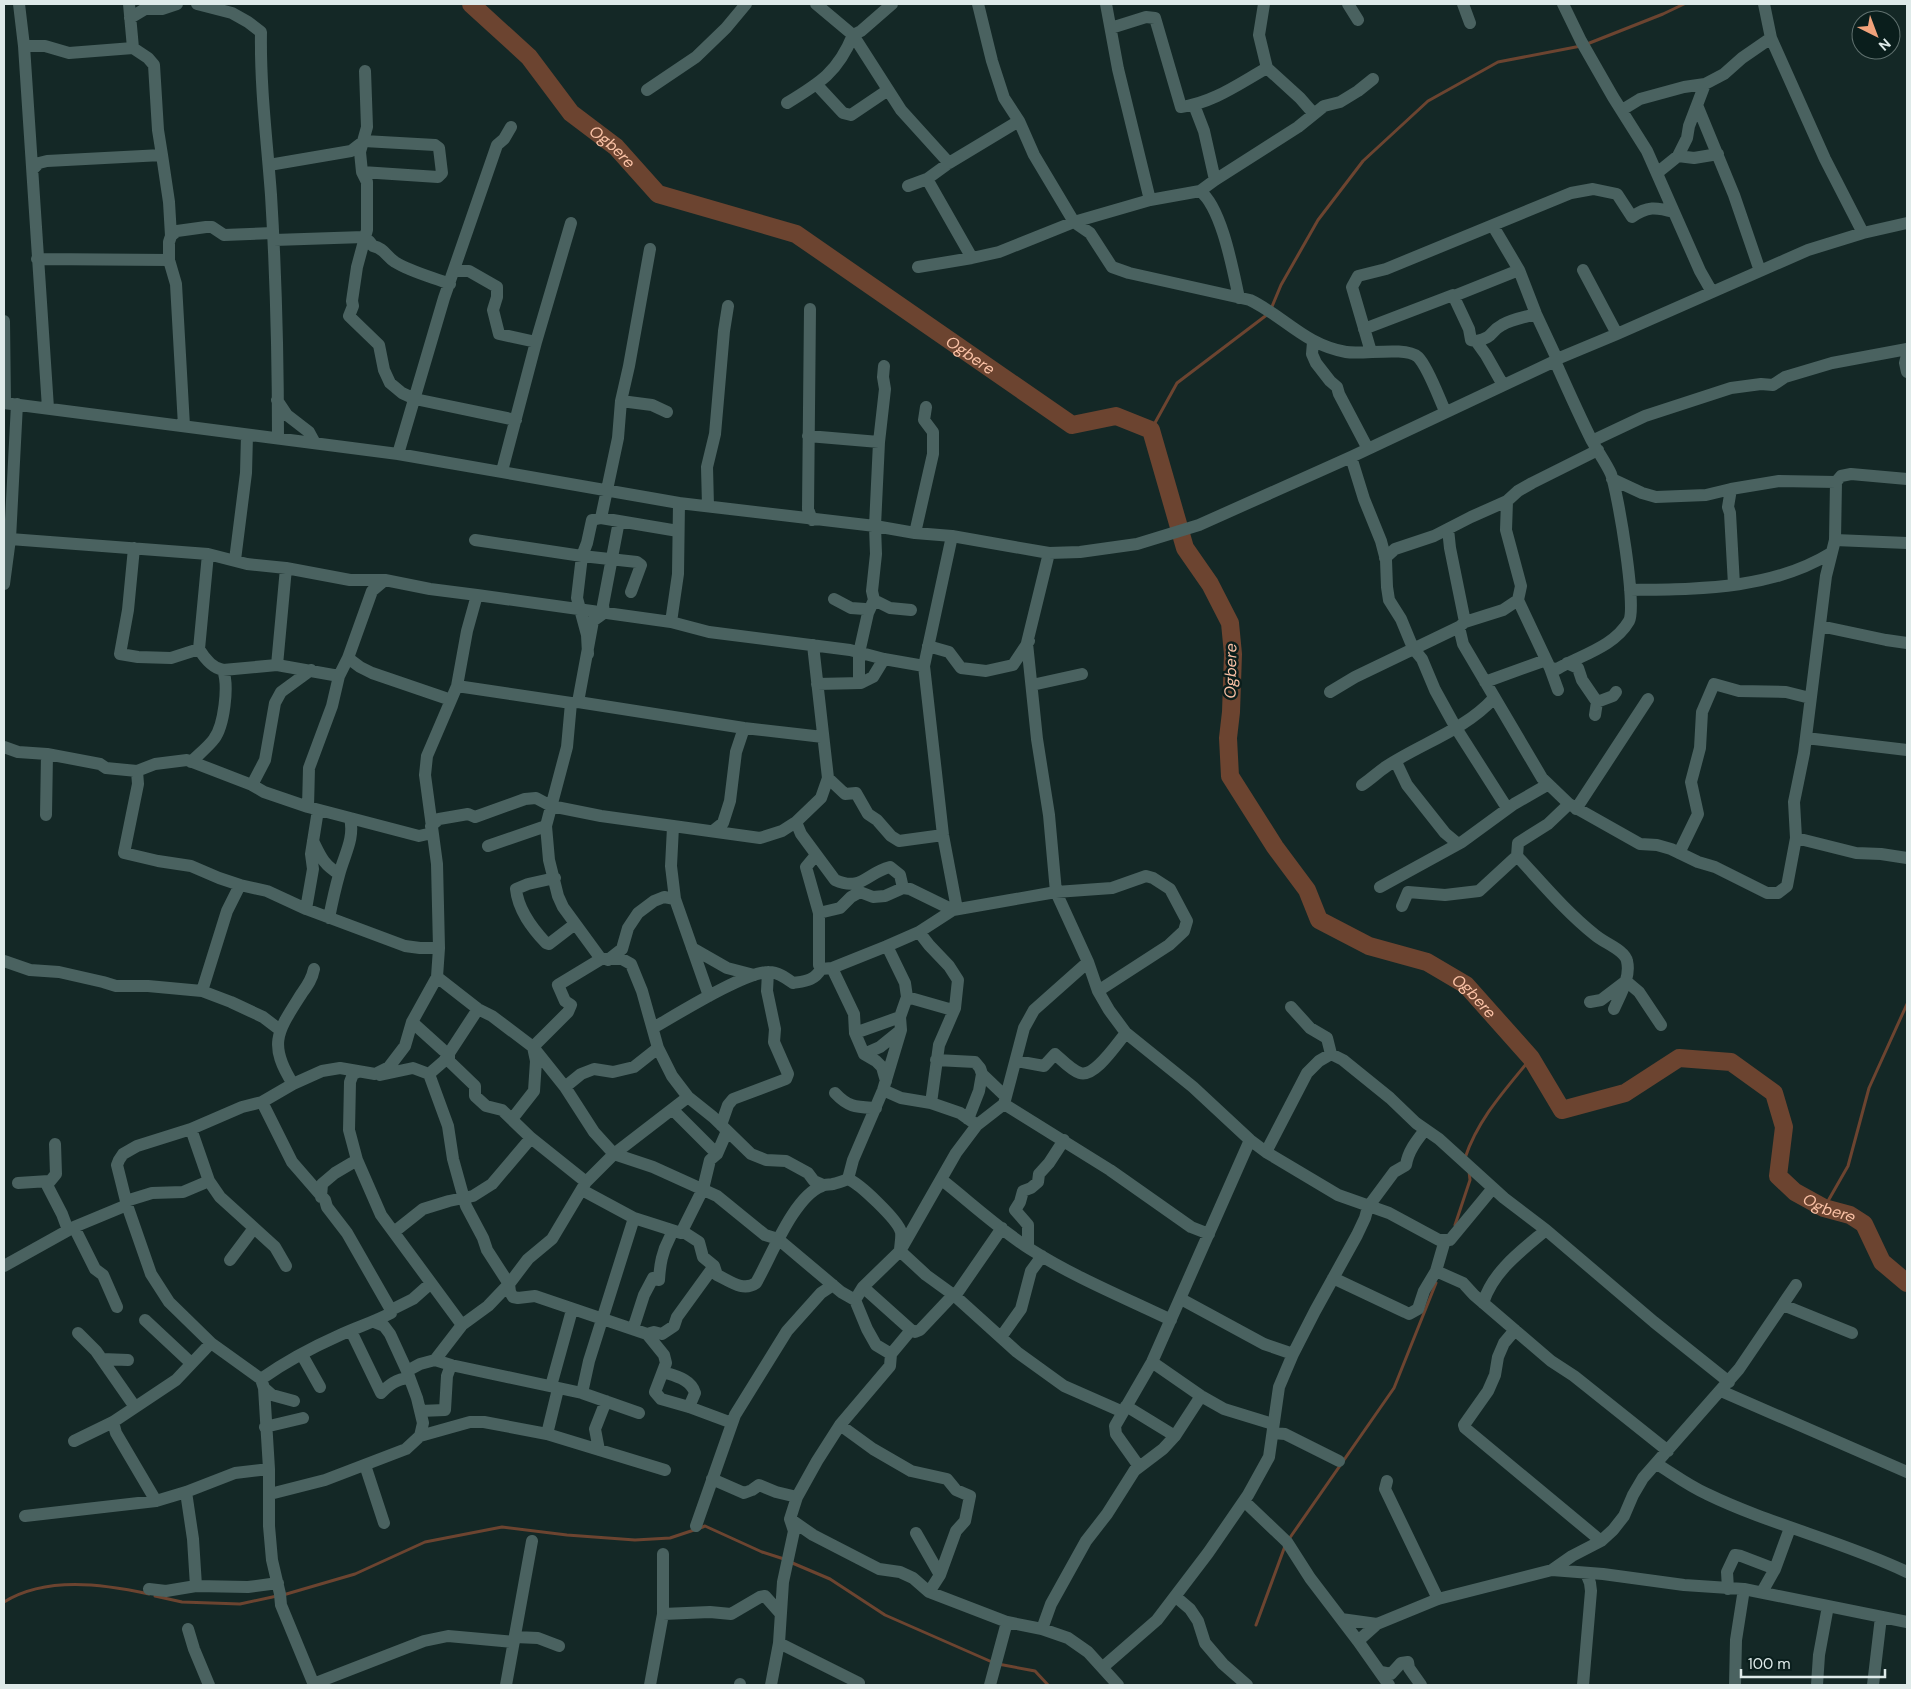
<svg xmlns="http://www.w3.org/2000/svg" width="1911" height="1689" font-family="'DM Sans',sans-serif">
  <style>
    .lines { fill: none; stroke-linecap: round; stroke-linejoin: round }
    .stream { stroke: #6c4430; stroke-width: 3 }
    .river { stroke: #6c4430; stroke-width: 18 }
    .minor { stroke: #4a6260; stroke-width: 12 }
    .labels { text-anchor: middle; stroke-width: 5; stroke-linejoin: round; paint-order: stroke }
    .water-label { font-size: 16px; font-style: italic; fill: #fbc2a6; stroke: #0a1e1c }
  </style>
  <rect width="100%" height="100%" fill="#142826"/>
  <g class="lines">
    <path class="stream" d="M1587 44 1663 14 1684 4
      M1271 309 1281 285 1318 220 1363 161 1428 101 1498 62 1581 46
      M1151 430 1177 383 1268 314
      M1465 1158C1478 1119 1505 1090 1531 1058
      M1824 1208 1848 1166 1869 1088 1907 1004
      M1455 1225 1470 1180 1469 1171
      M700 1528 705 1526 762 1552 784 1559
      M1289 1539 1394 1388 1436 1283
      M790 1562 830 1579 885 1615 992 1662
      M283 1595 355 1574 425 1542 502 1527 567 1535 635 1540 670 1538 694 1530
      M155 1596 182 1602 240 1604 277 1596
      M4 1602C46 1576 103 1584 149 1594
      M1256 1625 1285 1546
      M998 1664 1035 1671 1048 1685"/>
    <path class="river" id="s1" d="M471 4 529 57 571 113 616 147 658 194 796 234 1072 425 1116 416 1151 430 1185 548 1210 584 1230 623 1233 654 1231 712 1228 738 1230 776 1275 847 1307 890 1319 920 1369 946 1427 962 1466 985 1531 1058 1562 1110 1625 1093 1679 1058 1731 1062 1774 1093 1784 1127 1778 1176 1795 1192 1824 1208 1850 1215 1864 1224 1882 1262 1907 1283"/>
    <path class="minor" d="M19 4 24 46 48 408
      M129 4 133 48
      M197 4 232 13 248 22 261 32C260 87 267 141 271 195 276 276 278 357 278 438
      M816 4 853 35 901 110 949 163
      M978 4 992 61 1004 98 1019 121 1034 155 1074 222 1090 233 1112 267 1129 273 1250 300C1285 317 1305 345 1346 352 1363 355 1405 346 1418 357 1428 367 1439 398 1445 411
      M1106 4 1118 69 1150 200
      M1264 4 1259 35 1267 68 1300 98 1314 114
      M1348 4 1358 20
      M1463 4 1470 23
      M1563 4 1581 41 1613 97 1647 151 1700 271 1712 292
      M1764 4 1771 38 1825 159 1863 233
      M130 18 145 9H162L177 4
      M1111 28 1146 17 1155 18 1181 107C1213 103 1240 83 1267 68
      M24 46H45L69 53 133 48 148 58 154 65 158 130 162 155
      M365 71 367 127 360 152 362 172 367 182V230L357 267 352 301 353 306 349 316 379 345 384 370 390 383 402 393 415 399 516 420
      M1705 84 1697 105 1734 195 1760 271
      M817 85 843 113 851 115 888 90
      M647 90 696 57 726 28 746 4
      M787 103C820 83 838 72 853 35L861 31 892 4
      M1194 105 1204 131 1215 180
      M1622 110 1640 99 1684 87 1705 84 1724 74 1742 58 1771 38
      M1678 156 1694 158 1718 154
      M269 165 351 151 364 141 435 145 439 148 442 173 438 177 362 172
      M33 169 39 163 47 161 162 155 169 202 171 236
      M1657 173 1678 156 1687 138 1689 126 1697 105
      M927 179 972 258
      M908 186 927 179 949 163 1019 121
      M1200 191C1222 208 1233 271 1239 298
      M1493 226 1519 270 1536 314 1557 359
      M274 240 364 237
      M363 241H369L373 246C384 248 386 256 395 262 411 272 432 277 450 284
      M37 259 169 260
      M918 267 972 258 999 252 1074 222 1150 200 1200 191 1215 180 1298 127 1324 106 1340 102 1358 91 1373 79
      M1583 270 1617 334
      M455 271H469L497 287V297L493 310 499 334 536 342
      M1454 296 1519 270
      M810 309 808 509 812 520
      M4 321 5 403
      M1364 329 1453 295 1469 329 1471 340 1476 341 1486 355 1503 385
      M1476 341C1495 337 1489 332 1502 325 1512 319 1525 317 1536 314
      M1313 342 1312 354 1316 363 1330 381 1337 387 1339 394 1368 449
      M1371 352 1352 287 1358 276 1386 269 1571 193 1593 189 1617 194 1632 217C1647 206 1656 207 1674 212
      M1907 355 1905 363 1907 372
      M277 400 287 415 309 432 315 443
      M621 401 652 405 667 412
      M4 403 398 454 679 503
      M184 426 176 284 169 260V242L171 236 177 231 206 227H212L224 235 273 233
      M808 436 879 442
      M1592 441 1645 416 1731 388 1761 384 1773 385 1785 377 1832 363 1907 349
      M398 454 444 298 497 145 504 139 511 127
      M1351 457 1364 499 1381 541 1386 560 1387 587 1389 600 1401 619 1413 648 1422 659 1435 690 1456 728 1507 808
      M502 471 536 342 571 223
      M1612 479 1642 493 1656 497 1706 495 1731 489 1779 481 1836 482 1841 476 1851 474 1907 479
      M1731 489 1728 507 1730 513 1734 585
      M708 506 707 467 715 434 724 331 728 306
      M601 518 678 531
      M1448 529 1450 548 1465 622
      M915 533 933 454V432L924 420 926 407
      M952 536 924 666 943 835 957 909
      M10 539 208 554 247 564 286 568 350 580H385L430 589 477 595
      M475 540 582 556 637 562 641 565 631 592
      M1835 540 1907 543
      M134 548 128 610 120 654 138 657 171 658 199 649
      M1049 553 1027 643 1037 739 1049 815 1056 892 1088 962 1098 991 1109 1010 1126 1033 1193 1087 1250 1140 1266 1152 1338 1195 1389 1213 1439 1240H1450L1493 1188
      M208 554 199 649C205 659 212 668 223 670L277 665 339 676
      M1385 558 1395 549 1434 536 1471 517 1507 501 1518 491 1532 483 1598 450
      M235 560 246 473 247 435
      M4 584 10 539 17 404
      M1630 590C1698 589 1771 590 1831 553
      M834 599 851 608 865 609 868 613
      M874 600 890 608 911 610
      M1518 600 1550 668 1558 690
      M671 622 709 632 850 650 884 659 924 666
      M1820 626 1886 640 1907 643
      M1459 627 1463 644 1542 778 1569 804 1640 844 1657 845 1671 849 1698 862 1715 867 1767 893H1778L1787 886 1796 838 1794 802 1804 753 1826 576 1835 540 1836 482
      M928 646 949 652 961 668 986 671 1013 665 1029 641
      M588 654 587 635 577 598 582 556 587 543 592 520 601 518 618 438 621 401 629 366 650 249
      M348 658 360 667 372 673 451 700
      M1567 663 1578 668 1582 680 1597 702 1595 715
      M277 665 286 568
      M1550 668 1557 669C1581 655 1614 647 1629 621 1637 607 1618 493 1611 474 1606 463 1598 452 1592 441 1579 415 1567 388 1555 361
      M1485 682 1546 660
      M859 683V653L868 613 874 600 872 591 876 554 875 526 879 442 885 389 883 377 884 366
      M817 684 861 683 873 677 884 659
      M1032 685 1082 674
      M457 686 571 703 578 702 744 728 823 737
      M1330 692 1355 677 1459 627 1465 622 1503 610 1518 600 1521 586 1506 530 1507 501
      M578 702 593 621 604 613 603 605 619 521
      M1597 702 1613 696 1616 692
      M571 703 567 747 546 826 549 860 558 896 563 907 601 959
      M1806 738 1907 750
      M4 747 18 752 47 754 46 815
      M47 754 100 764 106 768 137 771 155 764 187 760 252 785 264 792 308 807 419 836 432 833 431 826 439 819 468 814 475 817 525 799 536 798 551 806 601 816 760 838 782 831 796 822 821 798 828 778 813 645
      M191 762C196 757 210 745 214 739 224 726 229 686 223 670
      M1396 762 1407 785 1445 833 1457 843
      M137 771 138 784 124 853 158 861 191 866 219 878 240 885
      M828 778 845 794 856 793 868 814 877 820 891 836 899 841 943 835
      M252 785 265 760 275 703 281 692 311 670
      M1362 785C1371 779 1378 772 1387 766 1422 743 1465 730 1494 698
      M308 807 309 768 332 706 339 676 348 658 372 591 385 580
      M1576 809 1648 699
      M796 822 801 834 835 880C862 892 866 873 890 867L900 875 903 888
      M673 827 671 866 675 899 709 996
      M713 831 723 823 730 801 736 752 744 728
      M1796 838 1856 853 1881 854 1907 858
      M313 841C321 857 323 864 339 874
      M488 846 546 826
      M1679 853 1698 814 1691 782 1700 748 1702 712 1714 684 1739 691 1786 692 1810 698
      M816 855 806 867 819 913V965L821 969
      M1517 856C1542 883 1566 912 1595 935 1604 943 1625 950 1627 961 1631 977 1620 995 1614 1009
      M555 878 528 884 516 889C518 910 532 928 546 943L549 944 575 924
      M1380 887 1462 842 1514 804 1547 785
      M1402 906 1408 892 1445 895 1479 891 1517 856 1518 843 1548 824 1569 804
      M306 909 313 869 311 854 318 810
      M819 913 840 908 851 897 860 892 873 897 885 896 903 888 910 889 953 910
      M329 918C332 903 335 889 339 875 344 855 355 839 350 818
      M919 932 929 945 949 966 958 980 955 1008 939 1045 931 1103
      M692 948 727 968 754 975
      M608 960 622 949 628 928 638 913 654 901 664 897 675 899
      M4 961 30 970 59 972 103 982 116 986H148L202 991 231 1002 263 1017 280 1030
      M832 968 854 1014 855 1033 864 1054 876 1061 882 1067 886 1081
      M437 977 478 1009 492 1016 533 1047 565 1087 594 1132 614 1154 653 1167 717 1196 765 1235 778 1239 841 1292 855 1300 867 1329 876 1345 891 1354
      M202 991 227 911 240 885 267 891 306 909 405 946 420 948H439
      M907 997 949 1009 955 1008
      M1590 1002 1601 1000 1626 981 1639 992 1661 1025
      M1291 1007 1310 1028 1327 1038 1331 1054 1343 1060 1390 1098 1416 1123 1439 1139 1504 1198 1546 1230 1654 1322 1729 1382
      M412 1022 443 1050 449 1053V1061L475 1086V1096L486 1106 502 1110 531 1138 586 1182
      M653 1028C676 1015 746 971 769 972 778 972 786 978 793 983 805 981 814 981 821 969L832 968 887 946 919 932 953 910 1056 892 1112 888 1146 876 1153 878 1170 889 1187 921 1184 931 1169 945 1098 991
      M855 1033 900 1017
      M864 1054 880 1047 901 1030
      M936 1060 975 1062 980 1068 982 1074 1005 1096
      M1016 1061 1044 1066 1055 1054C1062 1060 1071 1070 1080 1073 1095 1078 1117 1043 1126 1033
      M358 1072 353 1074 350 1082 349 1130 357 1160 381 1215 462 1325
      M429 1074 448 1126 453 1159 466 1206 483 1238 487 1250 509 1284 510 1292 513 1297 518 1298 535 1296 647 1334 664 1355 666 1363 655 1392 661 1399 689 1407 732 1423
      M380 1075 413 1068 429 1074 444 1061 478 1009
      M293 1084C267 1043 278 1031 302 993 308 985 312 979 314 969
      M565 1087 581 1074 594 1069 613 1072 634 1067 658 1048
      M883 1090 901 1098 931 1103 960 1113 977 1125
      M835 1093C849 1108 857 1107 876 1108
      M262 1102 292 1162 325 1200 327 1207 347 1233 391 1310
      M1004 1104 1110 1170 1191 1227 1209 1234
      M673 1110 717 1154
      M512 1119 534 1091 536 1061 533 1047 568 1012 571 1005 565 1001 558 985 601 959H622L631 964 642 991 658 1048 672 1076 688 1097 713 1117 751 1154 766 1160 786 1161 808 1173 814 1181 823 1185
      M968 1119 979 1091 982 1074
      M721 1125 728 1105 733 1099 786 1079 788 1074 774 1042 775 1029 767 991 768 972
      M191 1129 209 1181 220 1197 275 1247 286 1266
      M55 1144 56 1174 47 1185 62 1214 68 1230
      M1266 1152 1307 1073 1319 1061 1331 1054
      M848 1179 853 1160 883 1090 901 1030 900 1017 907 997 905 983 887 946
      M942 1180C971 1203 999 1229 1030 1249 1074 1277 1123 1297 1171 1320
      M18 1183 49 1181
      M582 1190 634 1218 681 1233 682 1231 699 1242 703 1257 714 1266 717 1275C730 1281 743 1292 756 1283 771 1257 794 1196 822 1186 825 1184 830 1185 833 1184 838 1183 843 1181 848 1179 859 1183 898 1220 901 1232 902 1238 900 1245 900 1251L926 1275 955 1296 1017 1352 1064 1386 1123 1412
      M321 1197 322 1184 335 1173 357 1160
      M126 1201 152 1193 183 1192 209 1181
      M74 1227 95 1269 103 1275 117 1307
      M682 1231 703 1189 710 1160 717 1154 727 1131
      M394 1232 423 1209 449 1201 473 1196 492 1184 531 1138
      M1028 1247V1225L1015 1210 1020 1202 1023 1191 1031 1188 1038 1182 1039 1174 1049 1163 1064 1140
      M230 1260 254 1228
      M4 1266 74 1227 127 1205
      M1436 1271 1463 1283 1474 1295 1551 1361 1574 1376 1668 1451
      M1333 1278 1405 1312 1409 1314 1418 1309 1424 1291 1436 1271 1445 1240
      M863 1287 911 1330
      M955 1296 1002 1228
      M1181 1299 1264 1344 1293 1354
      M855 1300 863 1287 900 1251 956 1153 977 1125 1004 1104 1024 1028 1034 1010 1088 962
      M1483 1303C1493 1271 1521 1251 1546 1230
      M1783 1305 1852 1333
      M145 1320 191 1363
      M633 1329 644 1295 653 1278 659 1280C660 1264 662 1252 670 1237
      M1515 1330 1504 1343 1498 1357 1495 1375 1488 1391 1464 1425 1465 1428 1601 1541
      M351 1331 381 1393C389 1385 396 1379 409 1378
      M78 1333 96 1351 135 1407
      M647 1334 654 1332 662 1334 674 1326 677 1317 714 1266
      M1001 1337 1021 1309 1031 1271 1042 1256
      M302 1355 320 1387
      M102 1359 128 1360
      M435 1360 451 1365 582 1393 639 1413
      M1152 1362 1201 1396 1224 1409 1273 1424
      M407 1371 420 1364 435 1360 462 1325 488 1306 509 1284 528 1259 552 1239 586 1182 614 1154 688 1097
      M663 1372C675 1376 691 1379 695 1393L689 1407
      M261 1379C285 1362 313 1347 340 1335 357 1327 374 1322 391 1313V1310L413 1299 431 1283
      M551 1386 572 1310
      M264 1388 272 1395 294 1401
      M1721 1391 1907 1472
      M582 1393 589 1361 634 1218
      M1126 1406 1175 1436
      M420 1411 445 1410 447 1376 451 1365
      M113 1422 116 1433 156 1501
      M840 1425 873 1449 911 1471 947 1479 956 1490 970 1496 965 1521 956 1531 940 1575 929 1592
      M265 1427 303 1418
      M1273 1433 1285 1434 1339 1461
      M547 1434 558 1389
      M420 1436 470 1422H484L547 1434 665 1470
      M74 1441 113 1422 176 1380 211 1343
      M599 1450 595 1429 606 1401
      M1657 1464C1673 1474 1689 1486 1707 1494 1771 1525 1842 1541 1907 1572
      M365 1465 384 1523
      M1134 1471 1163 1449 1175 1436 1201 1396
      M712 1479 744 1493 752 1490 759 1485 776 1492 797 1497
      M1387 1481 1385 1489 1438 1599
      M186 1492 193 1539 196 1586
      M270 1494 325 1480 406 1449 420 1436 423 1423 417 1398 407 1371 390 1334 384 1326 374 1322
      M1244 1501 1287 1542 1310 1578 1358 1641 1389 1685
      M25 1516 156 1501 186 1492 235 1473 269 1469
      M790 1519 813 1535 879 1569 900 1572 913 1578 929 1592 1007 1622 1042 1629 1068 1638 1088 1652 1118 1685
      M696 1526 735 1415 787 1331 821 1293 833 1285
      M916 1533 940 1575
      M1552 1570 1572 1556 1601 1541 1613 1530 1624 1516 1633 1495 1643 1478 1739 1369 1796 1285
      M149 1589 166 1591 196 1586 248 1587 278 1583
      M1728 1589 1727 1572 1735 1555 1741 1556 1775 1569
      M1762 1592 1775 1569 1790 1528
      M1176 1597 1190 1609 1198 1621 1205 1643 1223 1664 1247 1685
      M663 1614 710 1612 731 1614 760 1597 765 1596 780 1613
      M1341 1619 1377 1624
      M188 1629 194 1649 209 1685
      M1042 1629 1051 1604 1086 1541 1107 1514 1138 1465 1116 1434 1115 1426 1152 1362 1250 1140
      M515 1637 538 1638 559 1646
      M1358 1641 1377 1624 1438 1599 1552 1570 1603 1574 1684 1585 1744 1589 1907 1622
      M779 1643 859 1683 858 1685
      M1103 1667 1157 1620 1208 1553 1248 1495 1269 1457 1279 1387 1293 1354 1315 1311 1357 1235 1365 1218 1368 1207 1394 1172 1406 1165C1408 1151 1417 1140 1425 1130
      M1381 1672 1391 1674 1401 1663 1408 1662 1409 1668 1421 1685
      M313 1684 424 1641 448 1636 514 1642
      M314 1685 281 1605 280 1594 272 1560 269 1526V1469L264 1388 261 1379 211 1343 169 1302 151 1274 127 1205 117 1165 119 1160 123 1154 137 1146 191 1129 242 1107 262 1102 293 1084 322 1071 340 1068 375 1074 389 1067 405 1046 412 1022 437 977 439 948 437 864 425 775 427 756 457 686 467 631 477 595 671 622 678 574 679 503 875 526 915 533 952 536 1049 553 1080 552 1137 544 1199 525 1351 457 1555 361 1557 359 1617 334 1808 250 1863 233 1907 223
      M506 1685 532 1541
      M650 1685 663 1614V1554
      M740 1685V1684
      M771 1685 779 1643 783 1582 794 1531 790 1519 797 1497 817 1461 840 1425 890 1366 891 1354 911 1330 915 1332 920 1330 953 1295
      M990 1685 1007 1622
      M1583 1685 1591 1591 1590 1583 1586 1573
      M1735 1685 1736 1640 1744 1589
      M1817 1685 1819 1655 1828 1606
      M1873 1685 1881 1617"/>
  </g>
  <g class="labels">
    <g class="water-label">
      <text dy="6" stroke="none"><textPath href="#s1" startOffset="202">Ogbere</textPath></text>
      <text dy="6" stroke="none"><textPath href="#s1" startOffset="624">Ogbere</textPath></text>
      <text transform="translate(1230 671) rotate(-89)" y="6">Ogbere</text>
      <text dy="6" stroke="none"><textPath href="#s1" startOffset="1539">Ogbere</textPath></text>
      <text dy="6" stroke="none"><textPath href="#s1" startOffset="2065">Ogbere</textPath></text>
    </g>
  </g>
  <rect width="1911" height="1689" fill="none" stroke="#deeae9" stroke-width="10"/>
  <g transform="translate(1876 35) rotate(138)"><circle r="24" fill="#0a1e1c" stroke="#5f706e"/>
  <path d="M0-4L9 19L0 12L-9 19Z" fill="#f1a27b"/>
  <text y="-8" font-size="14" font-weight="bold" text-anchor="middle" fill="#deeae9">N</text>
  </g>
  <path d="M1741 1669v8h144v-8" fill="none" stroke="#deeae9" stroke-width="2.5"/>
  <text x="1748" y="1669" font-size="15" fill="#deeae9" stroke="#0a1e1c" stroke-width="4" paint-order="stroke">100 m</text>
</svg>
